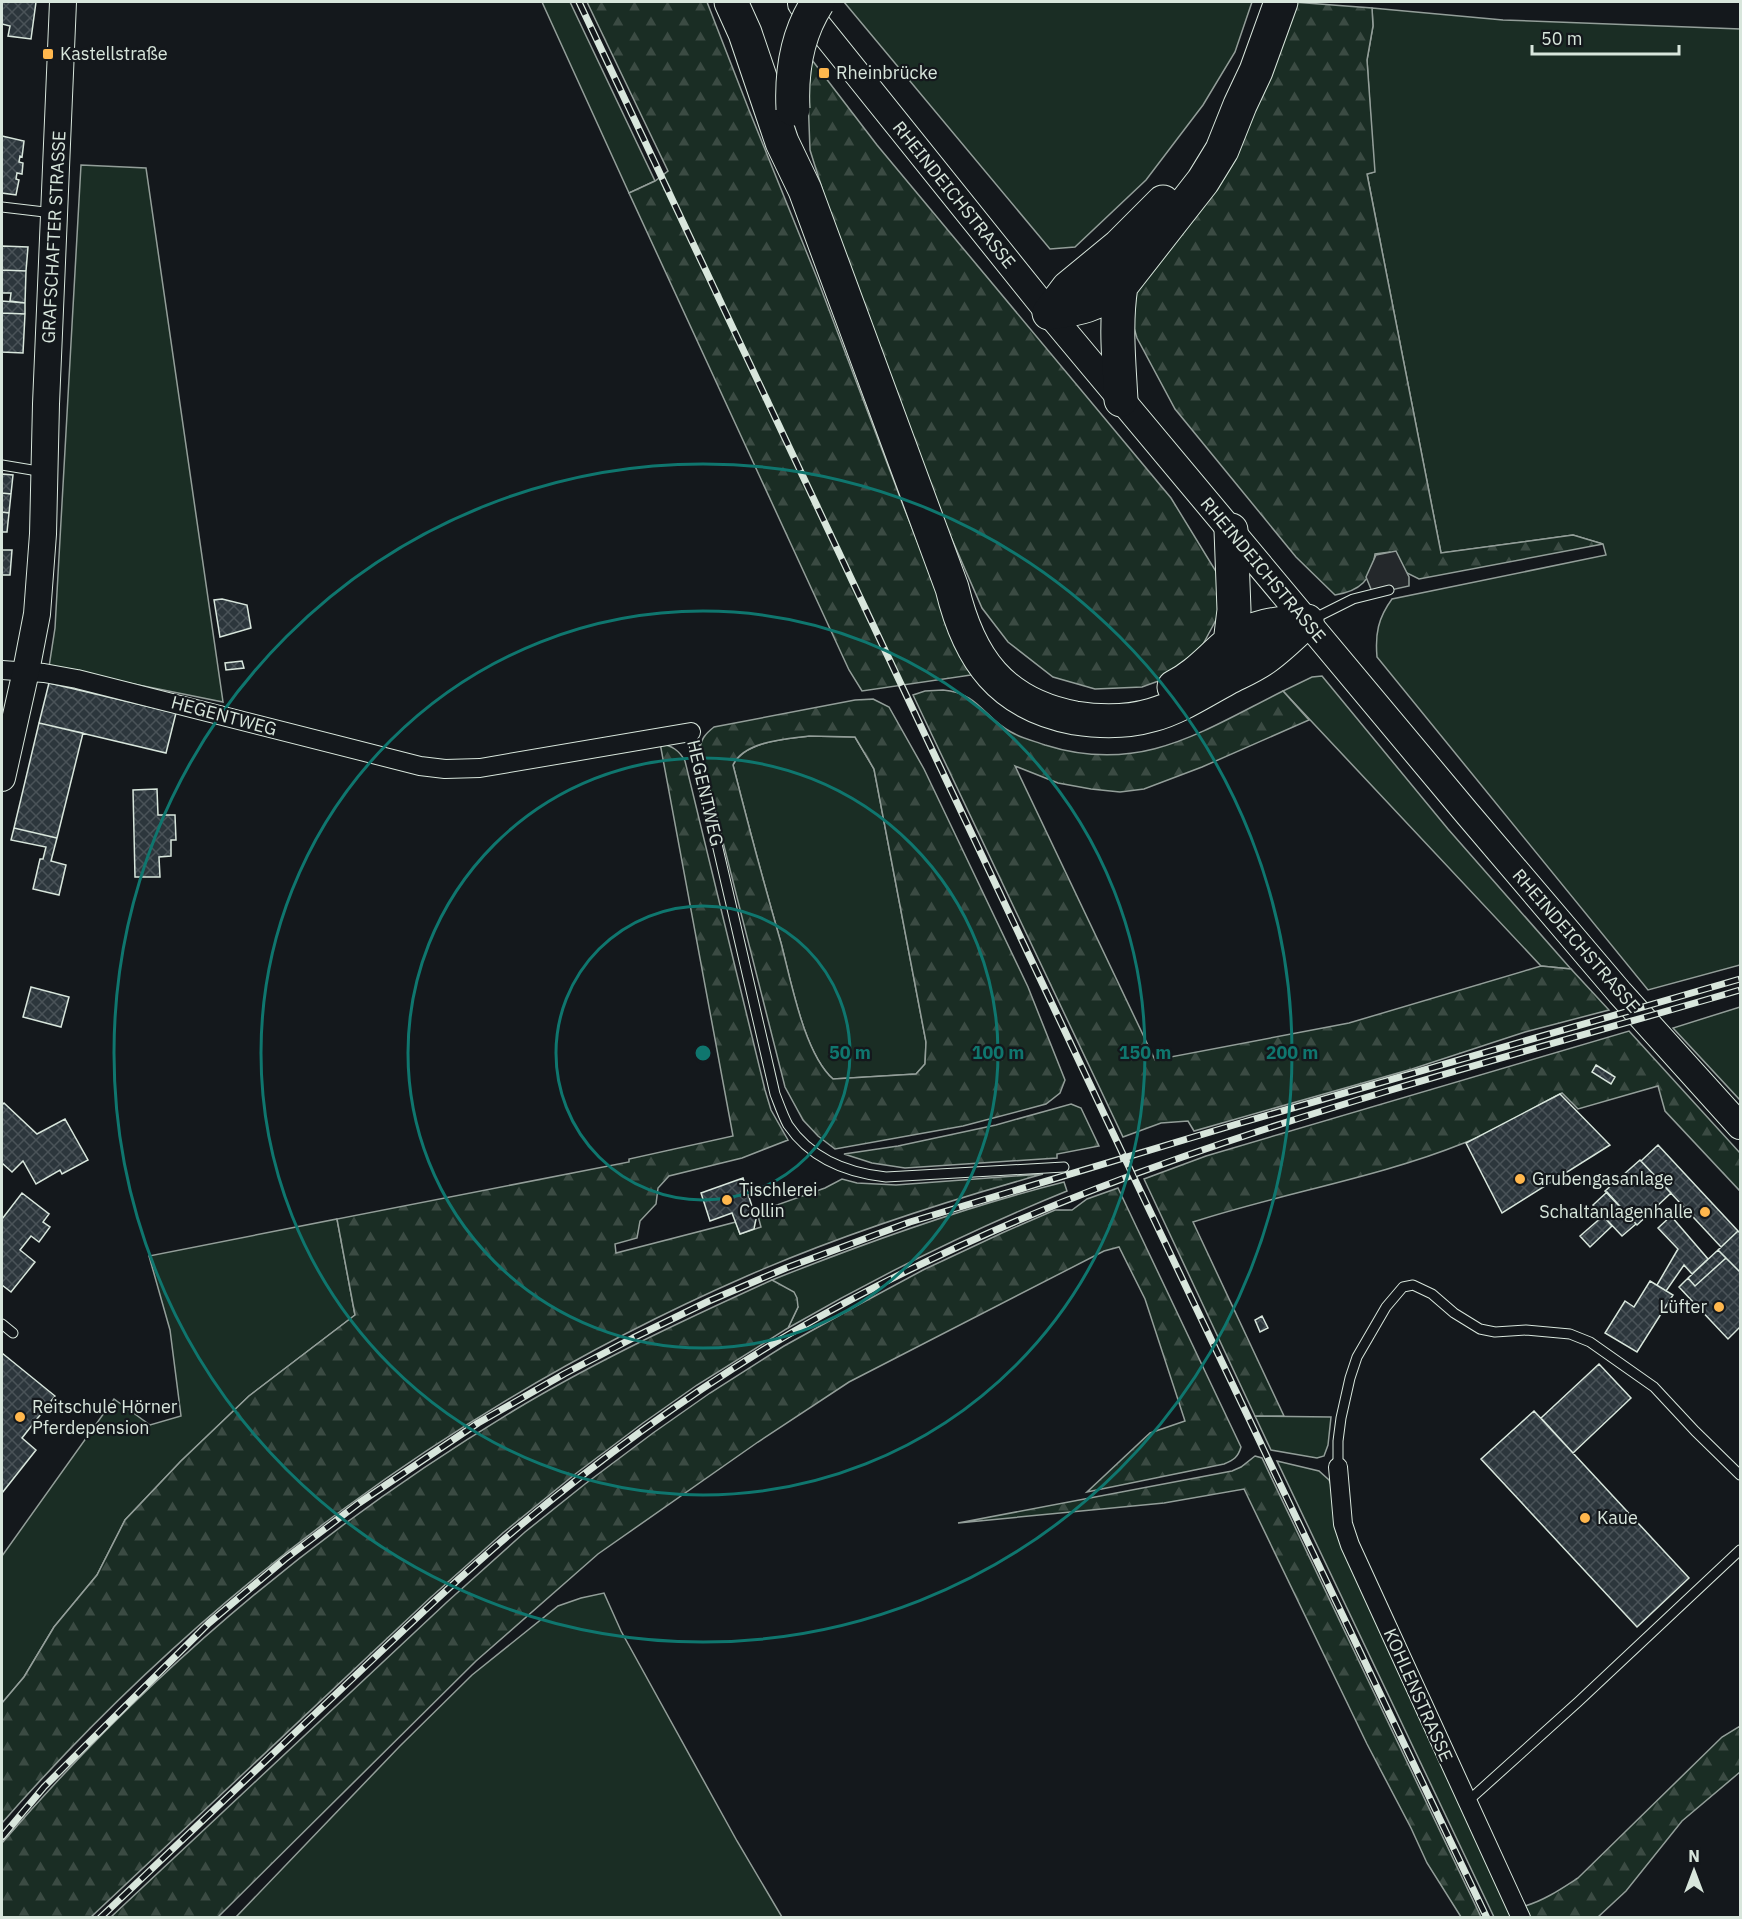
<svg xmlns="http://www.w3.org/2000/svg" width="1742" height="1919" font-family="'IBM Plex Sans',sans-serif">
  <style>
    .green { fill: #1a2d24; stroke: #939e99; stroke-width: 1.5 }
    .forest { fill: url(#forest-firs); stroke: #939e99; stroke-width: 1.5; fill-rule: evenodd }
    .parking { fill: #24282b; stroke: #939e99; stroke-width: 1.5 }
    .building { fill: url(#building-cross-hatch); stroke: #d8e6dc; stroke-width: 1.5 }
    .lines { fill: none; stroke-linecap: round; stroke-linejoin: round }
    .service-casing { stroke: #d8e6dc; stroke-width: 11 }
    .minor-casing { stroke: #d8e6dc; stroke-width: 20 }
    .secondary-casing { stroke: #d8e6dc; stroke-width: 28 }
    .motorway-casing { stroke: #d8e6dc; stroke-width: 35 }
    .service { stroke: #14181c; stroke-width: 9 }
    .minor { stroke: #14181c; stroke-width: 18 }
    .secondary { stroke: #14181c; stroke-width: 26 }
    .motorway { stroke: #14181c; stroke-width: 33 }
    .rail-casing { stroke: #d8e6dc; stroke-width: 7 }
    .rail { stroke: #14181c; stroke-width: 4.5; stroke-dasharray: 14; stroke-linecap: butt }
    .motorway-bridge-casing { stroke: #d8e6dc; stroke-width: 35; stroke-linecap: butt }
    .motorway-bridge { stroke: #14181c; stroke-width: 33 }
    .ring { fill: none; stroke: #0f766e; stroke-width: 3 }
    .poi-dot { fill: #ffb74d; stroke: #14181c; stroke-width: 2 }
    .labels { text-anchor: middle; stroke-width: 4.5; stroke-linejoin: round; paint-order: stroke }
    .poi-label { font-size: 18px; fill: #d8e6dc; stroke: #14181c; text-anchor: start }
    .street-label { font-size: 18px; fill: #d8e6dc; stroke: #14181c }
    .centre { fill: #0f766e; stroke: #14181c; stroke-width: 3 }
    .ring-label { font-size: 18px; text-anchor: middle; font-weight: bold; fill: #0f766e; stroke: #14181c; stroke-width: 4.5; stroke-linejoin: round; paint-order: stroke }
  </style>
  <defs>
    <pattern id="forest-firs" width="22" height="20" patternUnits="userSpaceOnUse" patternTransform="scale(1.5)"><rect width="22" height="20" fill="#1a2d24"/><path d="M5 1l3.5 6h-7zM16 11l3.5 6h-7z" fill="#3b4b43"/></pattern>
    <pattern id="building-cross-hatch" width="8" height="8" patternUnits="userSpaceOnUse" patternTransform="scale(1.5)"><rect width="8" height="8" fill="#2c363c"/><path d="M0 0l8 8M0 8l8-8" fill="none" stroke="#4a5358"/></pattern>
  </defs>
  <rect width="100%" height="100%" fill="#14181c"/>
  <path class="green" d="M542 2H570L655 181 629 193Z
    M844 2H1252L1235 52 1203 105 1146 180 1075 247 1050 249Z
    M1372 8 1503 20 1740 29V965L1648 990 1377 657C1375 634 1378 618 1392 599L1606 555 1603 544 1573 535 1441 553 1367 174 1374 172 1367 60 1373 26Z
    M81 165 146 168 223 702 49 667 55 628Z
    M1322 676 1448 829 1571 969 1541 966 1283 691 1312 677Z
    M809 736 855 737 874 769 926 1042 925 1064 916 1074 833 1079C804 1053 791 981 781 943 764 884 748 824 733 765 745 741 786 739 809 736Z
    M1740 1007V1100L1673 1028Z
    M1064 1182 1067 1191C971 1230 878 1276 788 1328L798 1307 772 1280C867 1242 965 1207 1064 1182Z
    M337 1219 355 1315 249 1396 181 1461 125 1520 97 1575 54 1627 24 1677 2 1703V1556L114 1399 150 1425 181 1416 170 1330 149 1256Z
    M1255 1416 1331 1417 1328 1445 1324 1456 1317 1458 1271 1450Z
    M1277 1461 1319 1471 1329 1480 1514 1917H1494Z
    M604 1593 621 1631 737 1841 782 1917H236L400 1746 472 1675 558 1606 581 1598Z"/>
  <path class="forest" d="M587 2H707L749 110 817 278 903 505 961 652 978 674 862 691 849 670 629 193 655 181 668 171Z
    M1293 2 1372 8 1373 26 1367 60 1375 172 1367 174 1441 553 1573 535 1603 544 1419 579 1401 570 1390 552 1375 554C1372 580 1360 591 1335 595L1296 557 1175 409 1137 338 1127 304Z
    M812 60 877 145 1171 498 1220 578 1223 600 1216 620 1194 661 1175 675 1142 687 1095 689 1053 677 1008 642 982 608 947 528 826 201 810 150 808 97Z
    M943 690C979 693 984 718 1011 732 1021 738 1034 741 1045 745 1140 775 1201 732 1283 691L1309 720 1202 767 1144 789 1120 792 1091 789 1058 783 1015 766 1155 1060 1349 1023 1541 966 1571 969 1609 1010 1525 1032 1412 1069 1194 1131 1188 1121 1161 1123 1123 1137 913 695 925 691Z
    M873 699 889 707 924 769 1028 987 1065 1080 1060 1093 1046 1104 963 1126 835 1149 818 1136 803 1120 785 1087 700 751C700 740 705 734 714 727L855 700ZM809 736 855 737 874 769 926 1042 925 1064 916 1074 833 1079C804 1053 791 981 781 943 764 884 748 824 733 765 744 741 786 739 809 736Z
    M660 743C672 746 679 750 685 761L765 1090 771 1110 788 1140 742 1158 669 1176 658 1188 656 1204 640 1221 637 1238 615 1244 616 1253 736 1222 740 1234 761 1227 757 1212 825 1188 842 1179 857 1183 896 1185 1043 1174C943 1202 843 1234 747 1276 461 1401 208 1588 2 1823V1703L24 1677 54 1627 97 1575 125 1520 181 1461 249 1396 355 1315 337 1219 629 1162V1159L733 1136Z
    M1629 1031 1740 1153V1191L1665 1111 1658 1086 1578 1109 1562 1093C1530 1109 1498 1130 1464 1143 1377 1178 1282 1193 1193 1222L1284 1416H1255L1144 1179 1206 1156Z
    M1071 1104 1081 1108 1099 1146 1057 1154V1158L905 1168 872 1163 844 1154 898 1146 996 1125Z
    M1118 1188 1241 1447C1238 1457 1234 1460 1224 1464L1087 1492 1150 1433 1185 1421 1145 1299 1119 1247 1104 1251 849 1382 758 1442 598 1554 476 1661 218 1917H111L447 1602 525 1532 585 1484 653 1433 710 1393 784 1346 858 1305 923 1270 1002 1233 1055 1210H1072L1087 1199Z
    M772 1280 794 1292 797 1298 798 1307 788 1328 697 1385 643 1423 574 1475 504 1532 430 1598 91 1917H2V1843C148 1673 321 1527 513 1411 596 1361 684 1320 772 1280Z
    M1255 1456 1262 1458 1481 1917H1461L1427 1863 1411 1828 1367 1744 1244 1489 1164 1503 958 1523 1232 1471 1241 1467Z
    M1740 1726V1772L1682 1821 1626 1891 1598 1917H1530L1525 1906C1545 1900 1561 1889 1578 1878L1722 1737Z"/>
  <path class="parking" d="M1396 551 1409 577V586L1373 594 1366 577 1376 555Z"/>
  <path class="building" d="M2 2H36L31 39 8 36 10 26 2 24Z
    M2 136 24 141 22 157 20 156 19 162 23 163 22 174 17 173 16 179 19 180 16 195 2 193Z
    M2 246 28 247 26 271 2 270Z
    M2 270 26 271 25 303 10 301 11 293H2Z
    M2 301 25 303V314L2 313Z
    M2 313 25 314 23 353 2 352Z
    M2 474 13 475 11 494 2 493Z
    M2 493 11 494 9 513 2 512Z
    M2 512 9 513 7 532H2Z
    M2 550H12L10 575H2Z
    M222 599 247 605 251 628 220 637 214 600Z
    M242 661 244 668 226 670 225 663Z
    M49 683 176 713 166 753 39 723Z
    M39 723 83 733 57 838 14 828Z
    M157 789 158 815H175L176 840H171V856L159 857 160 877H135L133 790Z
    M14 828 57 838 51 861 66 865 59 895 33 889 40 859H43L46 847 11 840Z
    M31 987 69 997 61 1027 23 1017Z
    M1596 1065 1615 1077 1611 1084 1592 1072Z
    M1560 1094 1610 1145 1502 1213 1466 1143Z
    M4 1103 37 1134 65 1119 88 1160 62 1174 60 1170 36 1184 23 1161 12 1172 2 1163V1105Z
    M1658 1145 1738 1231 1721 1247 1641 1161Z
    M1640 1160 1671 1193 1637 1225 1605 1191Z
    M743 1178 756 1219 754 1229 740 1234 732 1213 710 1221 701 1193Z
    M1607 1192 1636 1224 1622 1236 1593 1205Z
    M22 1193 49 1214 43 1222 50 1227 39 1242 31 1236 20 1250 35 1262 11 1292 2 1285V1219Z
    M1603 1216 1612 1226 1590 1247 1580 1236Z
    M1671 1216 1708 1259 1692 1274 1684 1265 1666 1291 1657 1285 1678 1249 1658 1228Z
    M1738 1231 1740 1233V1272L1718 1250Z
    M1718 1250 1726 1258 1695 1286 1688 1278Z
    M1726 1258 1740 1272V1327L1728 1339 1679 1287 1688 1278 1695 1286Z
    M1650 1281 1673 1295 1637 1352 1605 1333 1625 1301 1634 1307Z
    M1262 1316 1268 1328 1260 1332 1255 1320Z
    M2 1353 55 1396 22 1438 36 1450 2 1493Z
    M1599 1364 1631 1398 1573 1453 1541 1418Z
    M1534 1411 1689 1578 1637 1627 1481 1459Z"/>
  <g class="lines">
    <defs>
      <path id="service" d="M2 207 53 213
        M2 465 44 472
        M1311 620 1353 599 1389 590
        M691 732 775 1094C779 1104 783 1116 788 1125 811 1159 848 1173 886 1177L1064 1167
        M2 1324 13 1333
        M1338 1467V1441L1341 1418 1350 1378 1357 1357 1386 1307 1403 1287 1413 1285 1432 1294 1454 1313 1480 1329 1495 1332 1526 1330 1570 1334 1590 1342 1654 1387 1695 1431 1740 1475
        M1467 1802 1578 1702 1740 1550"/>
      <path id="minor" d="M2 670 44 673 77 679 420 766 445 769 480 768 691 732
        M1338 1467 1343 1524 1350 1545 1521 1918"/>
      <path id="secondary" d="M801 4 1049 313 1466 812 1620 993 1740 1126
        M2 778 26 671 37 614 43 534 46 404 63 2"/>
      <path id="motorway" d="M731 2 745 33 782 142 805 190 952 588C969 659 1001 704 1075 718 1100 722 1128 722 1152 715 1178 708 1202 692 1226 679 1239 672 1254 666 1266 657 1280 647 1294 633 1307 621
        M1121 286C1115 324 1119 362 1121 400
        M1049 313C1079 309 1096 306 1121 286L1203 181 1222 150 1240 105 1256 71 1281 2
        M1049 313 1068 288 1119 246 1163 202
        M1230 643 1234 610 1231 530
        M1174 687C1196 676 1210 659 1228 644 1251 625 1279 623 1307 621"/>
    </defs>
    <use href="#service" class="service-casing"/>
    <use href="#minor" class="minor-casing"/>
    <use href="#secondary" class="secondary-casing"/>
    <use href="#motorway" class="motorway-casing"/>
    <use href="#service" class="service"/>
    <use href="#minor" class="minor"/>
    <use href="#secondary" class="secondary"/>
    <use href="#motorway" class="motorway"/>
    <defs>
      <path id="rail" d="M579 2 1137 1184 1487 1918
        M2 1837 44 1787 209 1623 285 1559 359 1503 478 1423 564 1374 633 1338 709 1301 786 1268 910 1222 1237 1124 1740 979
        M100 1918C173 1849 245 1780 317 1712 383 1650 447 1587 516 1529 602 1457 694 1390 791 1333 1084 1162 1417 1084 1740 990"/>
    </defs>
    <use href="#rail" class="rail-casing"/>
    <use href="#rail" class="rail"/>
    <defs>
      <path id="motorway-bridge" d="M793 109C791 70 797 34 818 2"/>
    </defs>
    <use href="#motorway-bridge" class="motorway-bridge-casing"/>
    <use href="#motorway-bridge" class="motorway-bridge"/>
  </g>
  <g class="ring">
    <circle cx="703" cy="1053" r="147"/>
    <circle cx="703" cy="1053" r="295"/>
    <circle cx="703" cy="1053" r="442"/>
    <circle cx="703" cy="1053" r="589"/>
  </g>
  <g class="poi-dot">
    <rect x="42" y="48" width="12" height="12" rx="3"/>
    <rect x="818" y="67" width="12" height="12" rx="3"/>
    <circle cx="1520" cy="1179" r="6"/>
    <circle cx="727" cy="1200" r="6"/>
    <circle cx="1705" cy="1212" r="6"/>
    <circle cx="1719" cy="1307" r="6"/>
    <circle cx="20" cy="1417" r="6"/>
    <circle cx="1585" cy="1518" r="6"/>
  </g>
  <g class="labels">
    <g class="poi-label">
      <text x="60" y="60">Kastellstraße</text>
      <text x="836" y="79">Rheinbrücke</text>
      <text x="1532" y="1185">Grubengasanlage</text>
      <text x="739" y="1196">Tischlerei<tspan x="739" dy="21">Collin</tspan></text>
      <text x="1693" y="1218" text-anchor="end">Schaltanlagenhalle</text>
      <text x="1707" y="1313" text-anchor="end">Lüfter</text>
      <text x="32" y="1413">Reitschule Hörner<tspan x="32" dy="21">Pferdepension</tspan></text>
      <text x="1597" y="1524">Kaue</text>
    </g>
    <g class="street-label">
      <text transform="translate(954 195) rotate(51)" y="6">RHEINDEICHSTRASSE</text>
      <text transform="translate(54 237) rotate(-87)" y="6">GRAFSCHAFTER STRASSE</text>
      <text transform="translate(1263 570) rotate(50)" y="6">RHEINDEICHSTRASSE</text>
      <text transform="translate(224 716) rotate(15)" y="6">HEGENTWEG</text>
      <text transform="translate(705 793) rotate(77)" y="6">HEGENTWEG</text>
      <text transform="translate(1576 941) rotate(49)" y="6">RHEINDEICHSTRASSE</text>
      <text transform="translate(1418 1695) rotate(66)" y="6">KOHLENSTRASSE</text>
    </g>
  </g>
  <circle cx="703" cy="1053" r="9" class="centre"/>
  <g class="ring-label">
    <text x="850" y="1059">50 m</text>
    <text x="998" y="1059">100 m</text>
    <text x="1145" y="1059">150 m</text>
    <text x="1292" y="1059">200 m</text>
  </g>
  <rect width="1742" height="1919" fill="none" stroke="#d8e6dc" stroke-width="6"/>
  <g transform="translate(1694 1871)" stroke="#14181c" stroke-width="4.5" paint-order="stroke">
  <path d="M0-4.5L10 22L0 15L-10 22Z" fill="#d8e6dc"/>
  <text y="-9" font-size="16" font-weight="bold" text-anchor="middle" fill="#d8e6dc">N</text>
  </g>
  <path d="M1532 45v9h147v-9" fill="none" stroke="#d8e6dc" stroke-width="3"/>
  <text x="1541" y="45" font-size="18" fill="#d8e6dc" stroke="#14181c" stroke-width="4.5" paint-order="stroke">50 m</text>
</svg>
